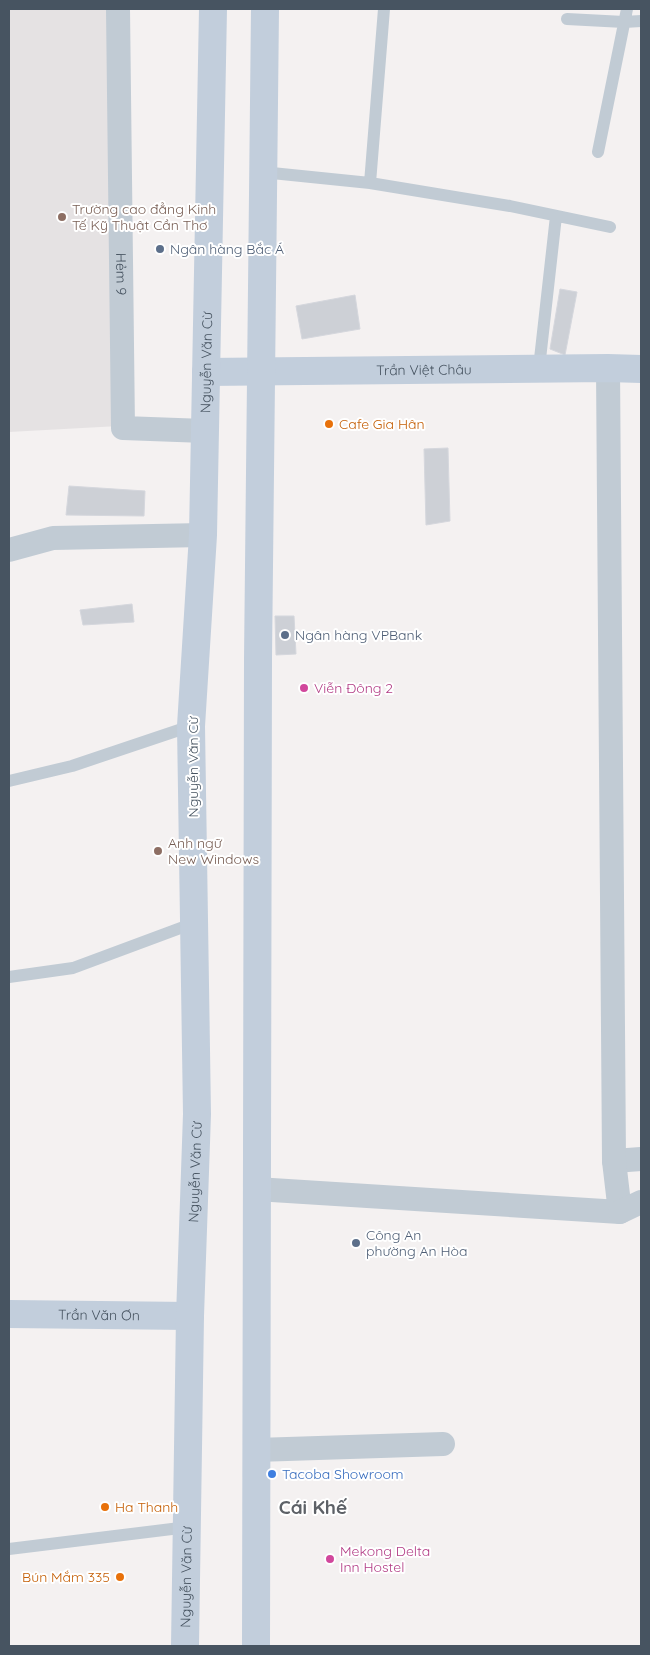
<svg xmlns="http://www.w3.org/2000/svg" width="650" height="1655" font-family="Quicksand,sans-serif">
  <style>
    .education { fill: #e5e2e3 }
    .building { fill: #cdd0d6; stroke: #d5d7dd }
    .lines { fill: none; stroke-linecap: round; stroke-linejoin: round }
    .lane { stroke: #c1cbd4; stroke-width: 12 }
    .street { stroke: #c1cbd4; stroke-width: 24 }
    .secondary { stroke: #c2cedc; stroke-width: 28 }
    .education-dot { fill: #8d6e63; stroke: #fff; stroke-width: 2 }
    .service-dot { fill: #5c6f8a; stroke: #fff; stroke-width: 2 }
    .food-dot { fill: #e8710a; stroke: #fff; stroke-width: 2 }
    .hotel-dot { fill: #d1479c; stroke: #fff; stroke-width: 2 }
    .shop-dot { fill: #3f7fe0; stroke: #fff; stroke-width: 2 }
    .labels { text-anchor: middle; stroke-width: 4; stroke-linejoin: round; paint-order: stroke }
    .education-label { font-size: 14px; fill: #785e54; stroke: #fff; text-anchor: start }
    .service-label { font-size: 14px; fill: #4e5e75; stroke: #fff; text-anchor: start }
    .street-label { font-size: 14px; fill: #475461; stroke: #fff }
    .food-label { font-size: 14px; fill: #c56008; stroke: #fff; text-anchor: start }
    .hotel-label { font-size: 14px; fill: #b23c85; stroke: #fff; text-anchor: start }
    .shop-label { font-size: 14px; fill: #366cbe; stroke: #fff; text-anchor: start }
    .district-label { font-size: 19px; font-weight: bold; fill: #5d6167; stroke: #fff }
  </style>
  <rect width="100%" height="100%" fill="#f4f1f1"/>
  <path class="education" d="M9 9H114L119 426 9 432Z"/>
  <path class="building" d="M560 289 577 292 565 355 550 349Z
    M355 295 360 329 302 339 296 306Z
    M448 448 450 521 426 525 424 449Z
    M69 486 145 491 144 516 66 515Z
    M132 604 134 622 83 625 80 610Z
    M275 616H294L296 654 276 655Z"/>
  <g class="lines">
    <path class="lane" d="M567 19 624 22 641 21
      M598 152 627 9
      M262 172 370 183 510 206 610 227
      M370 183 384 9
      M539 368 556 216
      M9 781 72 766 191 726
      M9 977 73 968 194 923
      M9 1549 188 1527"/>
    <g class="street">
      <path id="s1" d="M118 9 123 428 205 431"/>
      <path d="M9 550 53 538 203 535"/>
      <path d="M614 1161 641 1159"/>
      <path d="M256 1189 620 1212 614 1161 608 368"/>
      <path d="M620 1212 641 1202"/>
      <path d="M256 1450 443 1444"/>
    </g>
    <g class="secondary">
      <path id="s2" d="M206 372 608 368 641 369"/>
      <path id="s3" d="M9 1314 190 1316"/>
      <path id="s4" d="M185 1646 190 1316 197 1114 191 726 203 535 213 9"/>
      <path d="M256 1646 258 659 265 9"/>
    </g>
  </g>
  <g class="education-dot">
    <circle cx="62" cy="217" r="5"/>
    <circle cx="158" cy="851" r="5"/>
  </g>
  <g class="service-dot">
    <circle cx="160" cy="249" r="5"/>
    <circle cx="285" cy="635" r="5"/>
    <circle cx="356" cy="1243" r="5"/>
  </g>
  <g class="food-dot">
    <circle cx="329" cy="424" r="5"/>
    <circle cx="105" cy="1507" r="5"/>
    <circle cx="120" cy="1577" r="5"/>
  </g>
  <g class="hotel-dot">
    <circle cx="304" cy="688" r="5"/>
    <circle cx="330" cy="1559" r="5"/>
  </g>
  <circle class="shop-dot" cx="272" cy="1474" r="5"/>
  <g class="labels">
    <g class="education-label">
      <text x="72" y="214">Trường cao đẳng Kinh<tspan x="72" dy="16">Tế Kỹ Thuật Cần Thơ</tspan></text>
      <text x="168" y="848">Anh ngữ<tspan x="168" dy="16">New Windows</tspan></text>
    </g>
    <g class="service-label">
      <text x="170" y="254">Ngân hàng Bắc Á</text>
      <text x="295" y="640">Ngân hàng VPBank</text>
      <text x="366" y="1240">Công An<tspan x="366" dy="16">phường An Hòa</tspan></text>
    </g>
    <g class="street-label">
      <text dy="5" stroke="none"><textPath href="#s1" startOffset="265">Hẻm 9</textPath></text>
      <text dy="5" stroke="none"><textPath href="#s4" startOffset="1284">Nguyễn Văn Cừ</textPath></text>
      <text dy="5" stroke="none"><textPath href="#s2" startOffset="218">Trần Việt Châu</textPath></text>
      <text transform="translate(193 767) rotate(-90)" y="5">Nguyễn Văn Cừ</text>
      <text dy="5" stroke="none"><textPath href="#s4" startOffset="474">Nguyễn Văn Cừ</textPath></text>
      <text dy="5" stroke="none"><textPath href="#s3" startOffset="90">Trần Văn Ơn</textPath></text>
      <text dy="5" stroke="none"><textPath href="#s4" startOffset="69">Nguyễn Văn Cừ</textPath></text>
    </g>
    <g class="food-label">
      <text x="339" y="429">Cafe Gia Hân</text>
      <text x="115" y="1512">Ha Thanh</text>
      <text x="110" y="1582" text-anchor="end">Bún Mắm 335</text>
    </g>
    <g class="hotel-label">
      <text x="314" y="693">Viễn Đông 2</text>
      <text x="340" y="1556">Mekong Delta<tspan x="340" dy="16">Inn Hostel</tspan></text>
    </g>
    <g class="shop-label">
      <text x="282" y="1479">Tacoba Showroom</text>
    </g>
    <g class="district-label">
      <text x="313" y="1514">Cái Khế</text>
    </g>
  </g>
  <rect width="650" height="1655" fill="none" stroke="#475461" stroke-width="20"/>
</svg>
